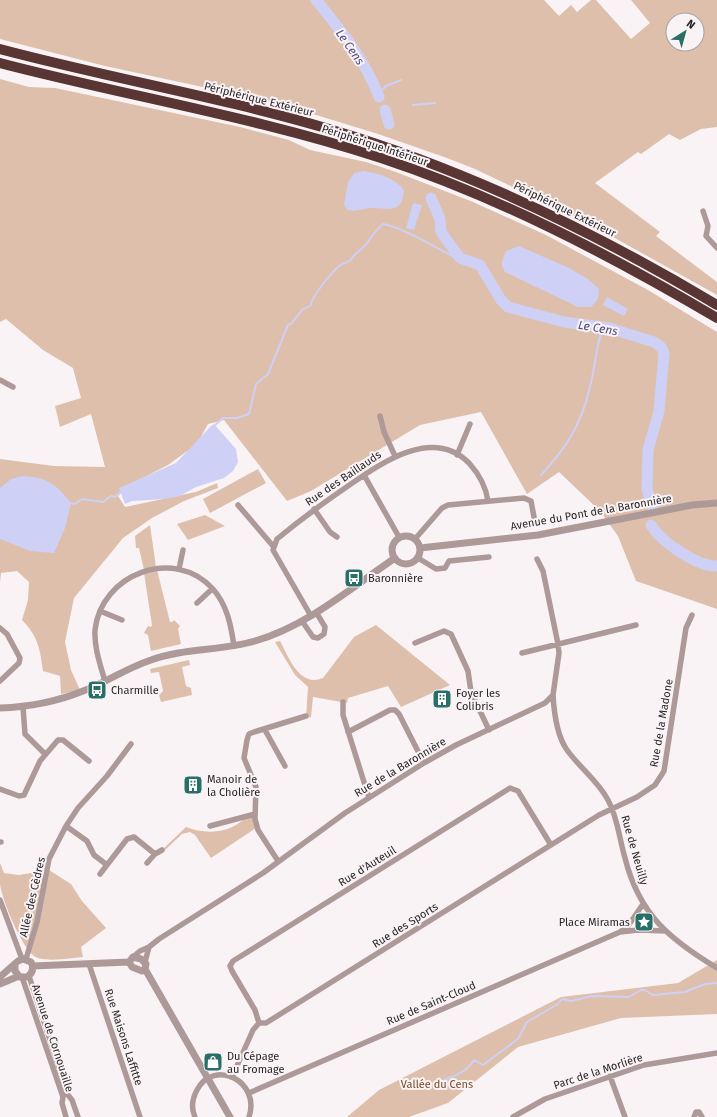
<svg xmlns="http://www.w3.org/2000/svg" width="717" height="1117" font-family="'Fira Sans',sans-serif">
  <style>
    .green { fill: #debfab; fill-rule: evenodd }
    .water { fill: #ced0f6 }
    .lines { fill: none; stroke-linecap: round; stroke-linejoin: round }
    .stream { stroke: #ced0f6; stroke-width: 2 }
    .river { stroke: #ced0f6; stroke-width: 11 }
    .minor { stroke: #ad9a98; stroke-width: 5.5 }
    .tertiary { stroke: #ad9a98; stroke-width: 7 }
    .motorway { stroke: #593534; stroke-width: 10 }
    .labels { text-anchor: middle; stroke-width: 4; stroke-linejoin: round; paint-order: stroke }
    .street-label { font-size: 11px; fill: #292627; stroke: #faf3f6 }
    .poi-label { font-size: 11px; fill: #292627; stroke: #faf3f6; text-anchor: start }
    .park-label { font-size: 11px; fill: #794925; stroke: #faf3f6 }
    .water-label { font-size: 12px; font-style: italic; fill: #4f4e81; stroke: #faf3f6 }
  </style>
  <rect width="100%" height="100%" fill="#faf3f6"/>
  <path class="green" d="M0 0H544L559 16 571 5 577 12 591 0H596L631 39 650 23 631 0H717V127L701 129 680 140 669 134 641 154 638 152 595 183 660 232 656 236 717 282V295L588 223 475 169 447 158 378 134 277 103 105 66 0 39ZM673 20H697V44H673Z
    M0 79 29 87 55 88 240 127 289 140 310 150 366 162 396 172 473 202 546 235 648 290 717 332V609L636 581 618 536 600 511 559 472 527 494 481 412 420 425 311 491 287 501 224 420 208 424 197 444 168 465 129 485 118 496 125 507 196 492 217 483 218 488 184 501 152 518 123 538 74 598 65 642 71 670 80 690 61 694 60 676 43 671C40 649 38 636 22 620L28 600 29 582 17 571 1 573 0 583V459L54 466 105 467 91 414 60 427 55 406 81 398 73 368 43 350 6 319 0 322Z
    M258 469 266 483 210 513 203 499Z
    M205 515 225 526 188 540 177 524Z
    M150 525 156 567 144 570 139 548H136L135 536Z
    M157 570 170 622H172L174 620 180 626 178 629 181 644 151 651 148 635 144 633 148 626 151 627 152 625 144 573Z
    M376 625 450 685 401 707 388 686 348 698 347 703 313 697 311 717 306 718 308 687 295 675 275 642 280 641C289 657 299 688 323 678L354 637Z
    M189 660 190 665 182 667 186 686 191 688 192 695 161 702 159 695 163 691 159 672 151 673 150 669Z
    M255 814 256 828 211 858 195 835 190 832 182 834 162 853V850L186 827C201 833 221 834 236 825 242 821 247 817 255 814Z
    M0 863 4 873 19 875 49 870 71 884 82 901 106 928 81 947 83 957C72 958 43 963 34 956 21 946 2 900 0 884 0 877 0 870 0 863Z
    M717 960V1014L621 1018 518 1047 448 1103 409 1117H347L379 1090 561 997 678 983Z"/>
  <path class="water" d="M364 171C378 173 395 178 404 190 402 216 388 207 370 208 362 209 356 212 348 210L344 205 348 182 354 173Z
    M413 203 422 205 414 230 406 228Z
    M519 246 569 268 588 279 599 289 598 299 591 307H578L505 272C499 264 503 259 506 251Z
    M607 297 628 309 624 316 603 305Z
    M214 424 236 449 238 462 233 471 224 478 196 487 180 496 165 499 132 501 125 504 119 488 176 463 211 426Z
    M22 476C47 477 56 484 71 503L65 528 54 553 30 551 0 539V488L11 479Z"/>
  <g class="lines">
    <path class="stream" d="M378 94 386 86 401 80
      M413 105 435 103
      M215 425 223 418H237L249 414 256 384 268 374 288 325 292 323 302 310 311 305C311 297 335 268 342 264 346 263 350 262 352 258 356 252 363 249 367 243 372 236 376 230 383 224 402 227 435 247 454 257L460 258
      M541 475C567 447 581 425 590 387 595 368 596 346 603 327
      M71 503 75 504 82 499 103 502 111 496 115 497 120 492
      M436 1084C450 1076 465 1075 474 1060L483 1065 518 1039 527 1022 558 1004 562 999 571 1001 592 996 629 997 641 990H645L653 995 685 992 705 984 717 983"/>
    <path class="river" d="M316 0C342 32 364 58 379 97
      M385 110 389 124
      M431 198 440 219 441 232 460 258 480 265 501 300 508 307 564 322 609 328 654 342 661 347 664 353 659 411 648 450 647 489 653 508
      M651 525C661 542 698 567 717 566"/>
    <path class="minor" d="M703 211 708 226 706 236 717 248
      M0 380 13 387
      M380 416 384 432 395 456
      M457 455 470 424
      M364 475 399 537
      M238 505 273 546
      M314 509 330 532 337 537
      M415 539 442 508 448 505 524 498 531 501 534 517
      M418 558 436 569 445 568 449 561 489 557
      M179 569 183 550
      M197 603 212 589
      M100 611 122 620
      M311 616 273 550 277 539C300 520 323 503 348 486 380 464 432 426 469 463 478 473 486 487 488 501
      M302 621 313 637 318 638 324 634 325 627 316 612
      M0 628 7 634 20 658 19 663 0 681
      M415 643 444 631 451 634 468 671 471 692 489 730
      M522 653 636 625
      M105 681C100 664 94 647 95 630 101 574 174 546 213 589 227 605 231 625 234 646
      M553 695C554 712 557 736 567 750 580 768 598 781 608 800 618 818 619 838 625 858 639 914 669 939 717 968
      M343 702V715L369 798
      M23 707 25 734 45 754
      M265 730 285 766
      M348 732 390 710H395L399 714 424 763
      M0 789 19 796 24 795 40 761 58 740H63L89 761
      M66 826 87 841 94 855 107 865
      M210 826 255 814
      M0 842H1
      M278 861 258 830 255 819 256 787 244 758 247 740 249 734 254 732 306 716
      M147 863 155 854
      M100 874 127 839 134 837 155 854 162 850
      M0 900 22 959
      M620 932 628 926 643 904
      M149 947 159 939 263 873 345 813 424 763 456 745 545 703 553 695 559 653 558 644 543 571 537 559
      M133 957 140 951 149 947 145 962
      M26 959 37 922 49 859 66 826 78 808 107 776 131 744
      M89 964 140 1117
      M29 976 68 1095 72 1100 78 1117
      M22 977 63 1097 62 1103 66 1117
      M259 1023 255 1010 232 971 230 966 233 961 510 788 518 791 551 845
      M610 1076 625 1117
      M232 1077 253 1030 259 1023H266L599 815 637 797 655 785 664 771 686 628 692 615
      M249 1093 620 932 638 930 666 931
      M195 1117C191 1108 192 1099 197 1090 214 1058 261 1081 249 1117
      M513 1117 545 1099 644 1065 717 1053
      M694 1117 696 1112H699L702 1117"/>
    <path class="tertiary" d="M392 550a14 14 0 1 1 28 0a14 14 0 1 1-28 0Z
      M420 548 538 535 692 505 717 503
      M0 708C29 707 56 702 83 691 106 682 127 668 151 660 184 648 221 651 255 641 307 626 351 588 395 558
      M129 962 133 957 141 959 146 964 145 969
      M129 962 132 967 142 971 145 969
      M33 966 129 962
      M145 969 230 1117
      M0 977 18 961 23 959 31 962C34 968 33 973 27 977H20L15 971V964
      M0 984 19 976"/>
    <path class="motorway" d="M0 49C109 78 221 97 329 129 466 169 595 232 717 305
      M0 63C127 96 256 117 381 158 499 197 610 255 717 318"/>
  </g>
  <defs>
    <symbol id="bus-square" viewBox="-11 -11 22 22"><rect x="-9" y="-9" width="18" height="18" rx="4" fill="#276f67" stroke="#faf3f6"/><path d="M-5-6H5V4H4V6H2V4H-2V6H-4V4H-5ZM-3.5-4V0h7V-4ZM-3.5 1.2v1.5H-2V1.2ZM2 1.2v1.5H3.5V1.2Z" fill="#fff"/></symbol>
    <symbol id="building-square" viewBox="-11 -11 22 22"><rect x="-9" y="-9" width="18" height="18" rx="4" fill="#276f67" stroke="#faf3f6"/><path d="M-4-6H4V6H1V3H-1V6H-4ZM-2.5-4.3h1.7v1.8h-1.7ZM.8-4.3h1.7v1.8H.8ZM-2.5-1h1.7V.8h-1.7ZM.8-1h1.7V.8H.8Z" fill="#fff"/></symbol>
    <symbol id="sight-square" viewBox="-11 -11 22 22"><rect x="-9" y="-9" width="18" height="18" rx="4" fill="#276f67" stroke="#faf3f6"/><path d="M0-6L1.8-2.2L6-1.7L2.9 1.2L3.7 5.4L0 3.3L-3.7 5.4L-2.9 1.2L-6-1.7L-1.8-2.2Z" fill="#fff"/></symbol>
    <symbol id="shop-square" viewBox="-11 -11 22 22"><rect x="-9" y="-9" width="18" height="18" rx="4" fill="#276f67" stroke="#faf3f6"/><path d="M-5-2.5h2.3a2.7 3.5 0 0 1 5.4 0H5L5.5 6h-11ZM-1.5-2.5h3a1.5 2.3 0 0 0-3 0Z" fill="#fff"/></symbol>
  </defs>
  <g fill-rule="evenodd">
    <use href="#bus-square" x="343" y="567" width="22" height="22"/>
    <use href="#bus-square" x="86" y="679" width="22" height="22"/>
    <use href="#building-square" x="431" y="688" width="22" height="22"/>
    <use href="#building-square" x="182" y="774" width="22" height="22"/>
    <use href="#sight-square" x="633" y="911" width="22" height="22"/>
    <use href="#shop-square" x="202" y="1051" width="22" height="22"/>
  </g>
  <g class="labels">
    <g class="street-label">
      <text transform="translate(259 99) rotate(14)" y="4">Périphérique Extérieur</text>
      <text transform="translate(375 145) rotate(18)" y="4">Périphérique Intérieur</text>
      <text transform="translate(565 209) rotate(26)" y="4">Périphérique Extérieur</text>
      <text transform="translate(343 478) rotate(-34)" y="4">Rue des Baillauds</text>
      <text transform="translate(591 512) rotate(-10)" y="4">Avenue du Pont de la Baronnière</text>
      <text transform="translate(661 723) rotate(-80)" y="4">Rue de la Madone</text>
      <text transform="translate(400 767) rotate(-31)" y="4">Rue de la Baronnière</text>
      <text transform="translate(635 850) rotate(74)" y="4">Rue de Neuilly</text>
      <text transform="translate(367 866) rotate(-32)" y="4">Rue d'Auteuil</text>
      <text transform="translate(32 897) rotate(-77)" y="4">Allée des Cèdres</text>
      <text transform="translate(405 925) rotate(-32)" y="4">Rue des Sports</text>
      <text transform="translate(431 1003) rotate(-23)" y="4">Rue de Saint-Cloud</text>
      <text transform="translate(124 1037) rotate(72)" y="4">Rue Maisons Laffitte</text>
      <text transform="translate(53 1038) rotate(72)" y="4">Avenue de Cornouaille</text>
      <text transform="translate(598 1071) rotate(-18)" y="4">Parc de la Morlière</text>
    </g>
    <g class="poi-label">
      <text x="368" y="582">Baronnière</text>
      <text x="111" y="694">Charmille</text>
      <text x="456" y="697">Foyer les<tspan x="456" dy="13">Colibris</tspan></text>
      <text x="207" y="783">Manoir de<tspan x="207" dy="13">la Cholière</tspan></text>
      <text x="630" y="926" text-anchor="end">Place Miramas</text>
      <text x="227" y="1060">Du Cépage<tspan x="227" dy="13">au Fromage</tspan></text>
    </g>
    <g class="park-label">
      <text x="437" y="1088">Vallée du Cens</text>
    </g>
    <g class="water-label">
      <text transform="translate(350 47) rotate(55)" y="4">Le Cens</text>
      <text transform="translate(598 328) rotate(10)" y="4">Le Cens</text>
    </g>
  </g>
  <g transform="translate(685 32) rotate(37)"><circle r="19" fill="#faf3f6" stroke="#a6a1a3"/>
  <path d="M0-3L7 15L0 10L-7 15Z" fill="#276f67"/>
  <text y="-6" font-size="11" font-weight="bold" text-anchor="middle" fill="#292627">N</text>
  </g>
</svg>
